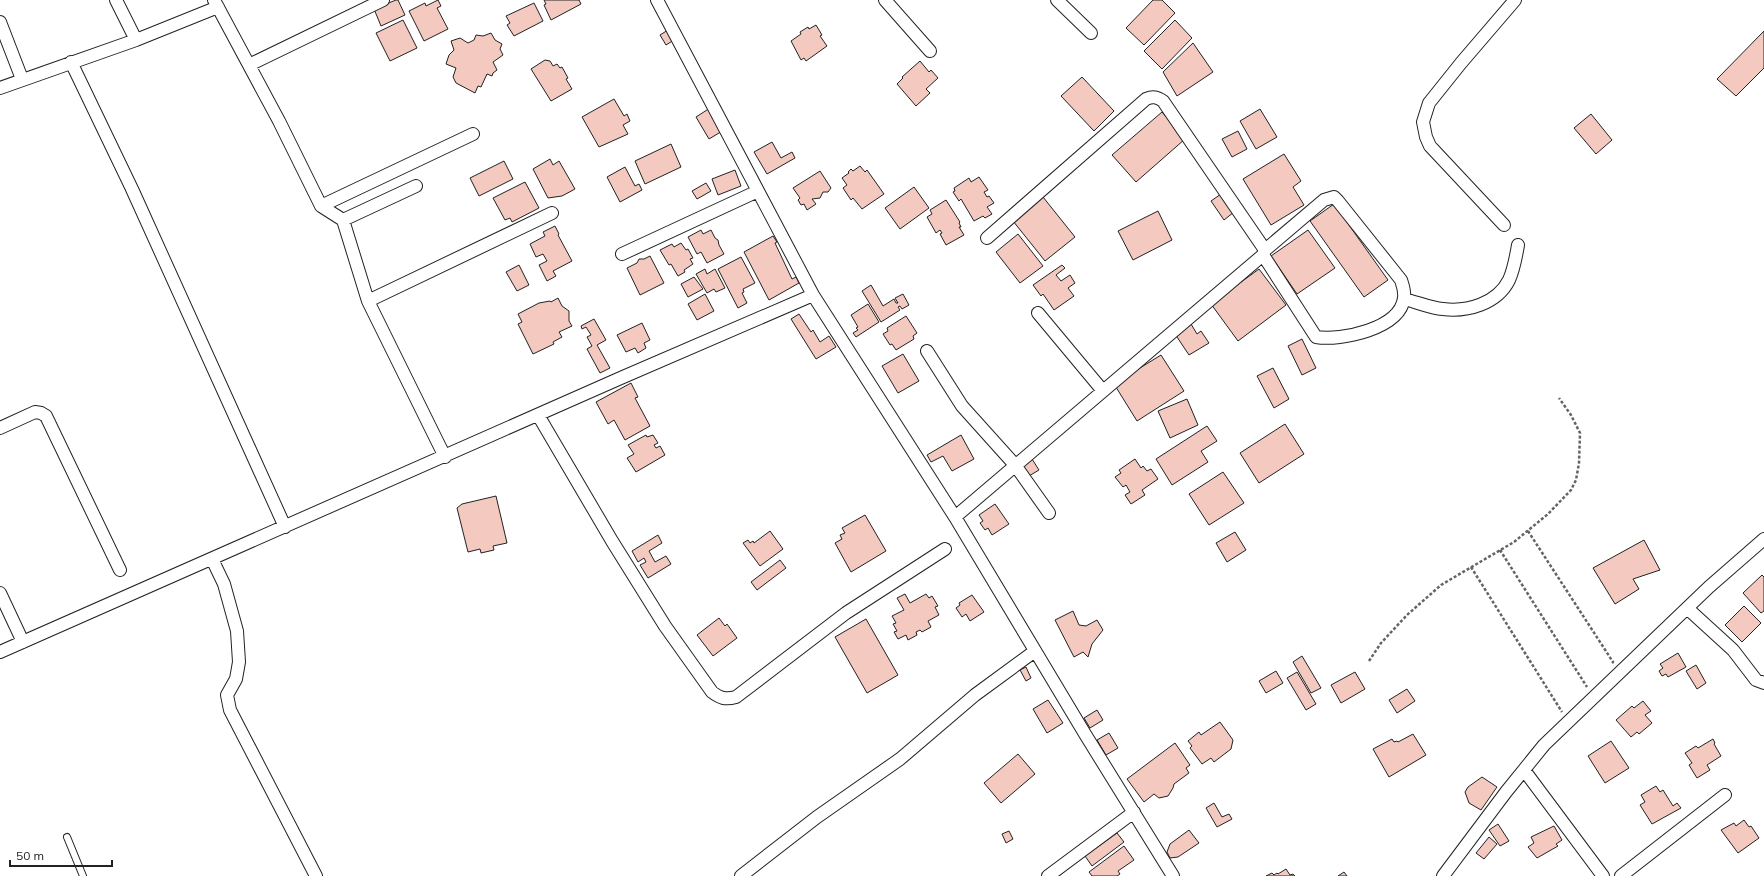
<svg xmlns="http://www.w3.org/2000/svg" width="1764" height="876" font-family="Mulish,sans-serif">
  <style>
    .building { fill: #f3c9c0; stroke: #222 }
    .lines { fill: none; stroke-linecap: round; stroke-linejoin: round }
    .service-casing { stroke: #222; stroke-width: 8 }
    .minor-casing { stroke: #222; stroke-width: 14 }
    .path { stroke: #646464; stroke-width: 2.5; stroke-dasharray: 3 2; stroke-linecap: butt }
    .service { stroke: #fff; stroke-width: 6 }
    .minor { stroke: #fff; stroke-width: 12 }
  </style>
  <rect width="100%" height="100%" fill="#fff"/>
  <path class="building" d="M396 0H398L405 15 381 26 374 9Z
    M438 0 441 6 437 8 448 29 424 41 409 11 425 3 426 6Z
    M544 0H579L581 4 551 20 544 5 546 4Z
    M1153 0H1162L1175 13 1144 45 1126 28Z
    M534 3 543 21 514 36 507 25 510 23 506 16Z
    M403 20 417 48 390 61 376 33Z
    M1175 20 1192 38 1162 69 1144 51Z
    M816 25 822 35 820 36 827 46 806 61 804 58 801 60 791 41 801 34 800 32 808 27 809 29Z
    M668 30 674 40 666 45 660 35Z
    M1764 31V68L1736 96 1717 79Z
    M491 33 495 40 502 44 500 49 503 55 493 62 497 70 493 73 492 76 487 74 481 87 478 86 475 93 456 83 453 77 456 68 446 64 449 55 454 50 451 41 460 38 468 43 474 40 476 35 483 36Z
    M1193 43 1213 72 1177 96 1163 72Z
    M545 60 550 61 553 66 557 64 560 68 562 67 568 78 566 79 572 89 551 101 531 69Z
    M920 61 929 72 931 70 938 78 926 89 930 93 916 106 897 84 903 78 902 77Z
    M1082 77 1114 111 1094 131 1061 96Z
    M614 99 624 116 627 114 630 121 623 125 628 134 599 147 582 117Z
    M710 108 724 130 709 139 696 117Z
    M1260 109 1277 137 1256 149 1240 121Z
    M1162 112 1185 139 1136 182 1112 155Z
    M1591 114 1612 140 1596 154 1574 128Z
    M1238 131 1247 149 1232 157 1222 139Z
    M772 142 781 158 792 152 795 158 767 174 754 152Z
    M671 144 681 167 645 184 635 161Z
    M1284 154 1301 181 1293 187 1304 205 1271 225 1243 179Z
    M550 159 553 165 559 161 575 189 562 196 548 198 533 169Z
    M504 161 513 179 479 196 470 178Z
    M860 166 865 172 867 170 884 194 862 209 853 198 851 200 843 188 847 185 842 178 849 173 848 172 851 169 853 171Z
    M625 167 635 186 639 184 642 190 620 202 607 177Z
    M735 170 741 186 718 195 712 179Z
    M820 171 831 188 828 192H823L820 198 812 199 816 204 807 210 804 204 801 205 798 200 800 198 793 188Z
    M979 177 988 190 984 192 987 197 989 196 994 203 987 207 992 214 985 218 983 216 974 221 961 199 959 201 953 192 955 191 954 188 969 178 971 182Z
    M525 182 539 208 512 222 510 218 505 220 493 198Z
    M706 183 711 191 697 199 692 191Z
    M914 187 929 208 900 229 885 208Z
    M1221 194 1234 212 1224 220 1211 201Z
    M1043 197 1075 237 1045 261 1013 221Z
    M946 200 960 222 959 223 961 227H959L964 235 946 245 940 234 942 233 940 230 936 233 927 217 932 214 930 210Z
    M1334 204 1388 280 1364 297 1310 221Z
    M1158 211 1172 240 1133 260 1118 231Z
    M555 226 559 234 558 235 572 261 553 271 556 276 547 281 539 265 547 261 543 254 536 257 530 244 545 236 543 232Z
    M701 230 703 234 711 230 715 238 718 240 719 245 724 254 707 263 701 252 697 254 688 237Z
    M1308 230 1335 268 1297 294 1271 256Z
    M1018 234 1043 266 1020 283 996 252Z
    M773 236 777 242 775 243 792 279 796 277 799 283 769 300 744 252Z
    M681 243 686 250 688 249 693 258 690 259 693 264 684 270 685 272 678 276 671 264 669 265 660 250 672 244 674 247Z
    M650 256 664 283 640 295 627 268 637 263 639 259H644Z
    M741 257 755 283 743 289 744 292 742 293 747 303 738 308 718 269Z
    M519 265 529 285 517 291 506 272Z
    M1062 265 1065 268 1056 275 1061 281 1070 275 1075 283 1068 288 1074 296 1054 310 1043 294 1041 296 1033 285Z
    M705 269 707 274 715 269 725 288 716 292 714 289 707 293 696 274Z
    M1259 269 1286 305 1238 341 1211 304Z
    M694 277 703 289 688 297 681 284Z
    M871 285 883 306 894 299 896 303H898L895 298 903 294 909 305 902 309 900 306 898 307 900 310 881 322 862 291Z
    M705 294 714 311 697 320 688 304Z
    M558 298 562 306 569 311V321L572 326 559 332 562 337 553 342 554 344 533 354 518 324 522 322 518 314 539 303 550 301 551 302Z
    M868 304 879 322 856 337 853 333 858 330 856 328 858 327 851 315Z
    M799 314 811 332 813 330 820 342 829 336 836 347 816 359 791 319Z
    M906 316 917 333 913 336 914 339 896 350 892 344 890 345 883 334 888 331 887 328Z
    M594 319 606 340 597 345 610 368 600 373 587 349 592 346 587 337 591 335 586 327 582 329 581 326Z
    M642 323 650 340 644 343 646 348 638 353 635 348 626 352 617 335Z
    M1191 324 1197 334 1201 331 1209 343 1189 355 1175 334Z
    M1302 339 1316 368 1302 375 1288 346Z
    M903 354 919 381 898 393 882 366Z
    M1161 355 1184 391 1137 421 1114 384Z
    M1273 368 1289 399 1274 408 1257 376Z
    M631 383 638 397 635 398 650 426 625 440 614 420 608 424 596 402Z
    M1187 399 1198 425 1170 438 1158 411Z
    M1285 424 1304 454 1259 483 1240 453Z
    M1207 426 1217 441 1201 451 1208 462 1172 485 1156 459Z
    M646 435 647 437 653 435 658 443 654 445 656 448 660 446 665 455 636 472 627 458 634 454 628 445Z
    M961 435 974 459 952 471 943 456 931 462 927 455Z
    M1032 459 1039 470 1029 476 1022 466Z
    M1135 459 1141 468 1143 466 1147 471 1151 469 1158 479 1142 490 1145 495 1131 504 1125 495 1130 492 1126 485 1123 487 1115 477 1121 473 1119 470Z
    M1223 472 1244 503 1209 525 1189 494Z
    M496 496 507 543 493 546 494 550 481 553 480 549 468 552 457 508 462 504Z
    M995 504 1009 524 992 535 988 528 985 530 980 523 983 521 979 515Z
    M865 515 886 551 851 572 835 543 842 539 840 535 845 533 842 528Z
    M770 531 783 549 760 566 743 543 748 540 750 543 753 541 754 543Z
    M1235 532 1246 550 1227 562 1216 543Z
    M658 535 662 543 649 551 655 562 666 556 671 564 648 578 640 565 646 562 644 558 638 562 632 551Z
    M1644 540 1660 570 1633 579 1639 589 1615 604 1593 568Z
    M780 560 786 568 757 590 751 582Z
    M1762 575 1764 577V611L1761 613 1743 593Z
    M905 594 910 603 926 594 929 598 932 596 938 606 935 607 939 615 928 621 931 627 922 632 920 630 916 632 917 635 908 640 906 635 898 639 894 632 897 631 893 624 896 623 892 616 904 610 897 598Z
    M972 595 984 612 970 621 966 614 962 617 956 608 960 605 959 603Z
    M1744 606 1761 623 1742 642 1725 625Z
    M1073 611 1079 625 1086 626 1097 620 1103 630 1092 644 1088 657 1083 652 1074 657 1055 620Z
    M719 618 725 626 727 624 737 638 713 656 697 635Z
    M866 619 898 675 867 693 835 637Z
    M1678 653 1686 667 1668 677 1666 674 1662 676 1659 671 1663 668 1660 664Z
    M1302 656 1321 688 1311 693 1293 662Z
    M1696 665 1706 683 1697 689 1686 671Z
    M1026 667 1031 678 1026 681 1020 670Z
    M1276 671 1283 683 1266 693 1259 681Z
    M1297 672 1316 704 1306 710 1287 678Z
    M1355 672 1365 689 1341 703 1331 685Z
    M1407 689 1415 701 1397 713 1389 700Z
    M1048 700 1063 723 1047 733 1033 709Z
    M1643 701 1651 711 1645 715 1652 723 1639 734 1637 732 1631 737 1616 720 1632 706 1634 708Z
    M1097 710 1103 720 1090 728 1084 718Z
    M1220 722 1233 740 1231 749 1214 762 1211 758 1202 764 1190 748 1192 746 1188 741 1199 732 1201 735Z
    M1109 733 1118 748 1106 755 1097 740Z
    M1413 734 1426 755 1389 777 1373 749 1392 739 1394 742 1397 741 1398 742Z
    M1713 739 1715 743 1714 744 1721 756 1707 765 1710 770 1697 778 1689 765 1692 763 1685 753 1696 746 1698 748Z
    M1611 741 1629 768 1605 783 1588 756Z
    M1175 743 1190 765 1186 768 1189 773 1174 784 1173 788 1168 796 1159 798 1154 794 1144 802 1127 779Z
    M1018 754 1035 774 1001 803 984 783Z
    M1482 777 1497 787 1481 810 1469 803 1465 792 1468 787Z
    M1656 786 1660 792 1663 790 1673 806 1677 803 1681 808 1652 824 1640 805 1645 802 1641 795Z
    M1214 803 1222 817 1229 814 1232 819 1217 827 1206 808Z
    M1744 820 1749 827 1751 826 1759 838 1738 853 1721 830 1734 823 1736 826Z
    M1498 824 1509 841 1500 846 1489 830Z
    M1554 826 1562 840 1556 844 1558 846 1537 858 1528 847 1534 843 1531 837Z
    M1189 830 1199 843 1178 857 1170 858 1167 852 1170 844Z
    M1009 831 1013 839 1006 843 1002 834Z
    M1117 833 1124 842 1092 866 1085 856Z
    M1489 837 1497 844 1484 859 1476 853Z
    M1124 846 1134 860 1118 871 1120 874 1117 876H1092L1089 872Z
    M1286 869 1290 875 1293 874 1295 876H1266L1272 873 1274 875 1277 873 1278 874Z
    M1344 872 1347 876H1338Z"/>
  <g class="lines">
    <defs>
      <path id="service" d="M67 837 83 876"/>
      <path id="minor" d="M116 0 136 40
        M214 0 279 121 321 206 343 220 368 301 445 457
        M657 0 813 295 955 517 1085 734 1173 876
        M885 0 930 51
        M1057 0 1091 33
        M0 22 22 79
        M71 62 132 189 285 527
        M249 65 383 0
        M0 88 136 40 218 7
        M321 206 473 134
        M343 220 416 186
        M1504 225 1430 146 1426 137 1423 122 1429 103 1461 63 1515 0
        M987 238 1146 99C1153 96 1157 97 1163 101L1265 250
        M622 254 758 191
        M1404 299C1417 302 1430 308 1443 309 1467 312 1497 304 1509 280 1514 269 1516 257 1518 245
        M368 301 552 213
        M1038 313 1103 391
        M927 351 962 406 1015 465 1049 513
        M538 415 612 541 665 626 712 692C720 698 725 700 736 697L846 613 945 549
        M0 428 35 412 41 413 46 416 120 570
        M955 517 1263 255 1265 250 1324 200 1334 197 1338 201 1401 280C1403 286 1405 291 1404 298 1400 329 1341 341 1316 337L1263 255
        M212 559 224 584 237 631 239 662 236 679 227 695 230 710 316 876
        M0 593 23 642
        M1687 608 1733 650 1756 680 1764 683
        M0 652 623 377 813 295
        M1524 770 1603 876
        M741 876 817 817 900 759 975 695 1035 651
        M1048 876 1134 812
        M1443 876 1506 792 1544 745 1709 587 1764 539
        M1621 876 1725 795"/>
    </defs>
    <use href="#service" class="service-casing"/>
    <use href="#minor" class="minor-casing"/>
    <path class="path" d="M1528 531 1613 662 1612 663
      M1500 550 1587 687
      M1471 567 1562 712
      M1369 661 1381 643 1407 615 1441 585 1514 542 1548 514 1571 490 1576 480 1579 463 1580 433 1571 415 1559 398"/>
    <use href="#service" class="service"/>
    <use href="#minor" class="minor"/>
  </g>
  <path d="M10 860v6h102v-6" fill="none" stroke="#222222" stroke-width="2"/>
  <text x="16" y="860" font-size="12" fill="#222222" stroke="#ffffff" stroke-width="3" paint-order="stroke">50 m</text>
</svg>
